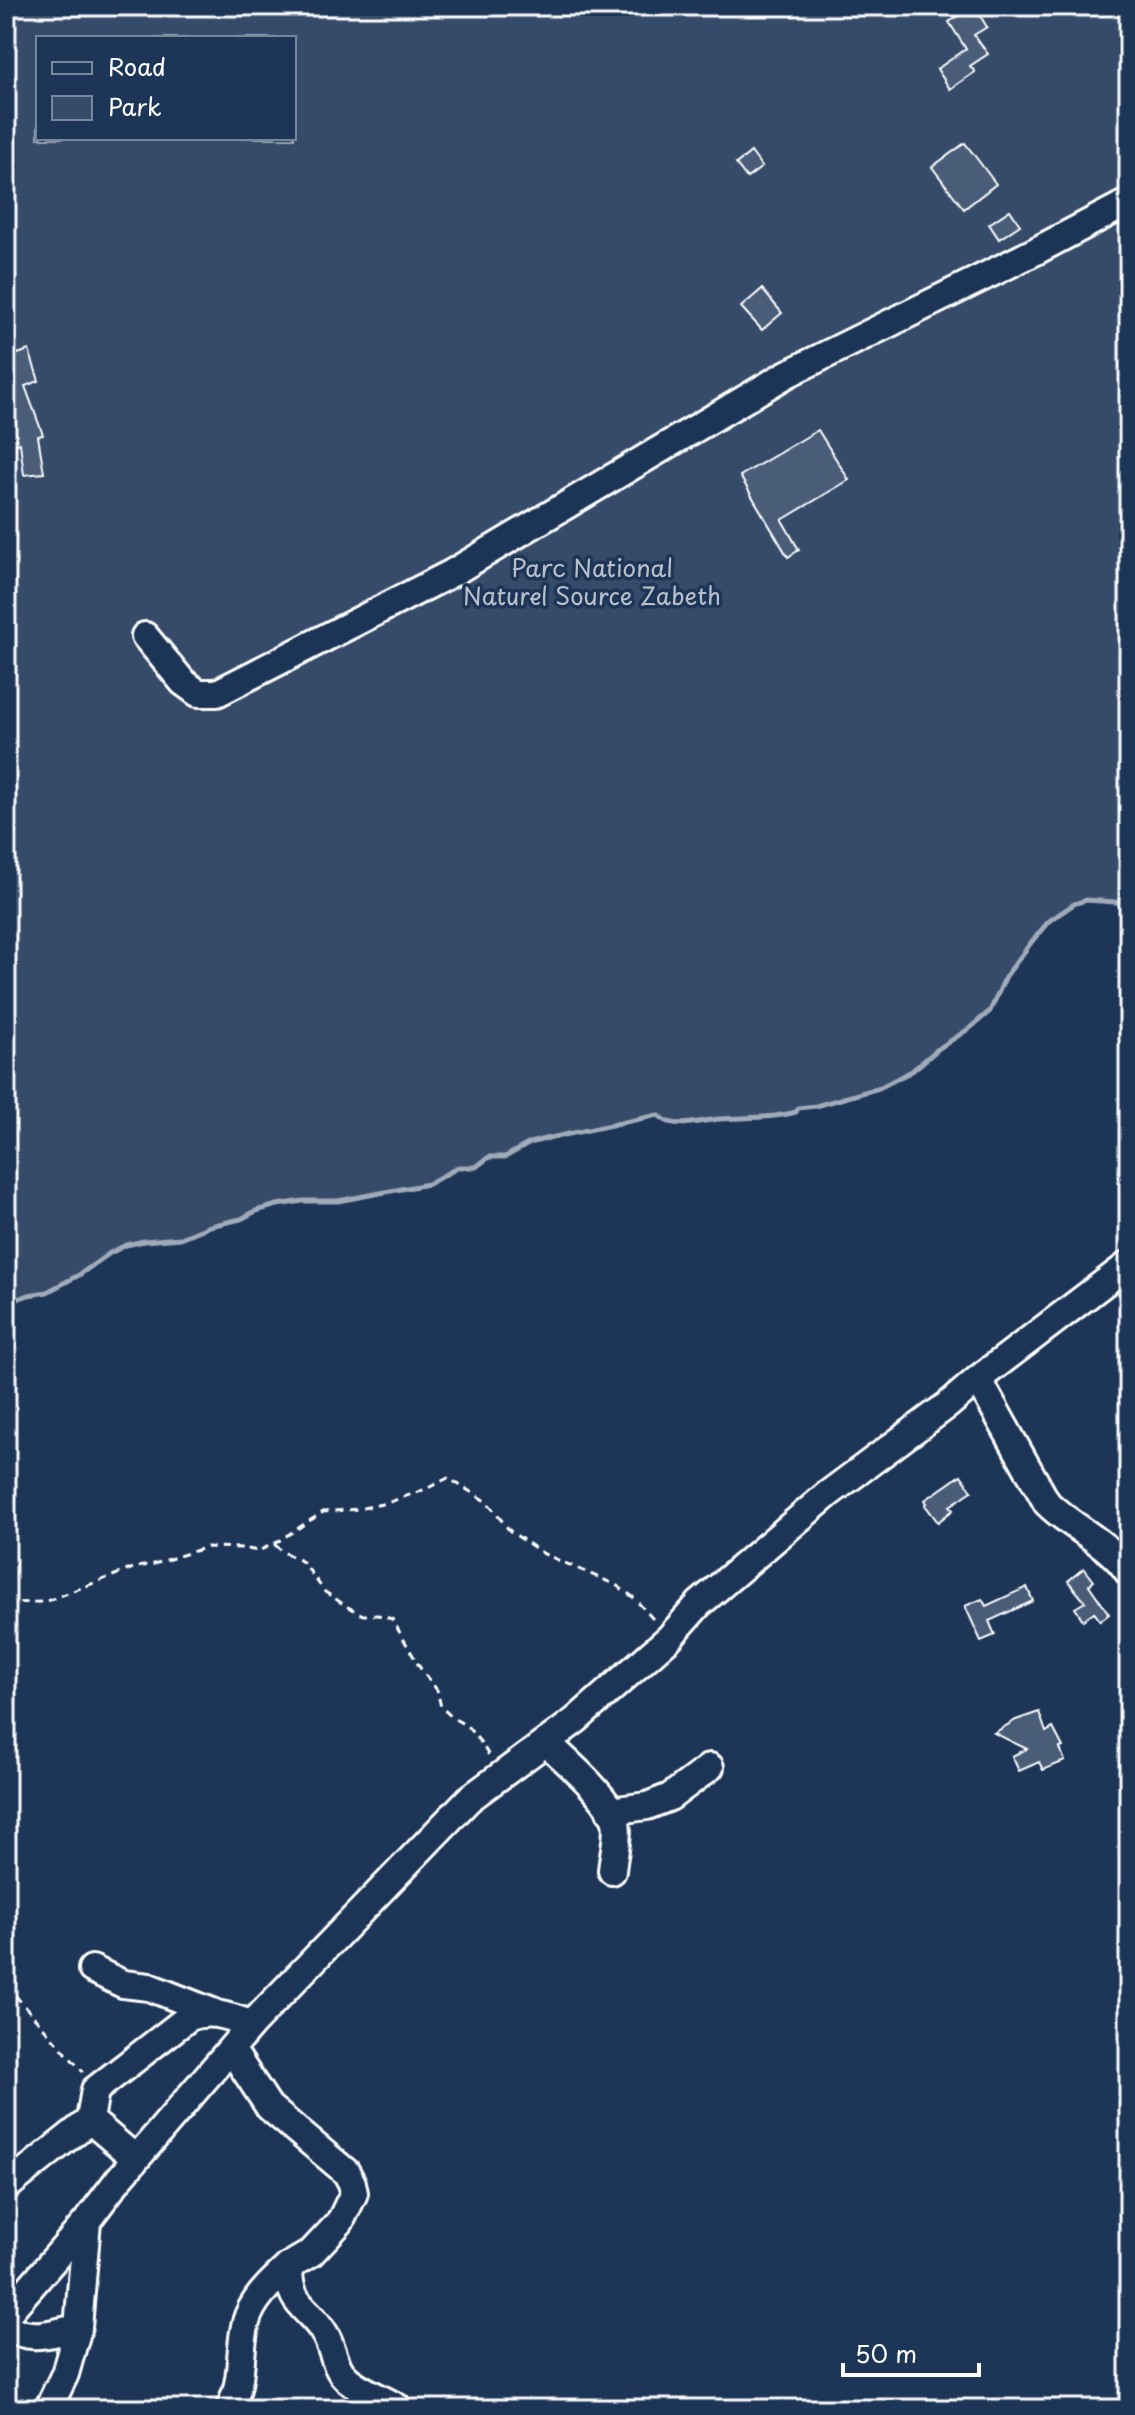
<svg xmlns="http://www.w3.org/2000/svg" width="1135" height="2415" font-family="'Playpen Sans',sans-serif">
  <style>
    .green { fill: #364b69; stroke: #9aa5b4; stroke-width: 2; fill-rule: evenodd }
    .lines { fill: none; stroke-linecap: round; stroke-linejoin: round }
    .stream { stroke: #a0aab8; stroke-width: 5 }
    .building { fill: #4a5d79; stroke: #fff; stroke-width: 2 }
    .minor-casing { stroke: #fff; stroke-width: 32 }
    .path { stroke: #fff; stroke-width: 3; stroke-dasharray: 8 6; stroke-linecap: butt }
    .minor { stroke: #1d3557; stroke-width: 26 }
    .labels { text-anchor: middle; stroke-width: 7; stroke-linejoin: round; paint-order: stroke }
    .park-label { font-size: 24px; fill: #b9c0ca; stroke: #1d3557 }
  </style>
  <rect width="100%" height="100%" fill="#1d3557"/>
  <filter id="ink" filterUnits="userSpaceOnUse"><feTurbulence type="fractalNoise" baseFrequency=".0125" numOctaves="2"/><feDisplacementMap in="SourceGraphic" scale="16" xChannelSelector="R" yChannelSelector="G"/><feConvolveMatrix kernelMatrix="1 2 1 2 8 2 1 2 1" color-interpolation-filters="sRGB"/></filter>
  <g filter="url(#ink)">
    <path class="green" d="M6 6H1129V903L1086 901 1074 904 1049 921 1033 940 1006 976 990 1011 970 1028 938 1049 912 1071 879 1088 816 1106 798 1108 796 1112C771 1119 746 1117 720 1119 703 1120 685 1127 669 1122 666 1121 660 1116 658 1115L541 1140 530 1143 505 1157H489L476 1167H459L428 1184 338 1201H303L277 1205 256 1211 241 1219 210 1226 181 1238 144 1241 126 1245 110 1253 79 1275 47 1292 29 1295 6 1303ZM38 38H294V138H38Z"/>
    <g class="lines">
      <path class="stream" d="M6 1303 29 1295 47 1292 79 1275 110 1253 126 1245 144 1241 181 1238 210 1226 241 1219 256 1211 277 1205 303 1201H338L428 1184 459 1167H476L489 1157H505L530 1143 541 1140 658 1115C661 1117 666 1121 669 1122 685 1127 703 1120 720 1119 746 1117 771 1119 796 1112L798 1108 816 1106 879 1088 912 1071 938 1049 970 1028 990 1011 1006 976 1033 940 1049 921 1074 904 1086 900 1129 903"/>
    </g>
    <path class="building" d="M974 6 987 27 974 35 988 54 970 66 975 72 950 89 937 69 966 49 949 22Z
      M965 143 996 184 964 209 932 167Z
      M751 152 762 167 747 178 736 164Z
      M1010 210 1020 225 999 239 989 224Z
      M762 289 782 313 762 330 741 307Z
      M29 350 39 381 25 386 43 435 38 436 44 473 24 475 20 443 6 448V358Z
      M818 430 849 480 782 520 799 550 788 557 740 476Z
      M961 1475 972 1491 950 1506 953 1510 938 1522 925 1505 927 1503 925 1500Z
      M1084 1568 1094 1581 1089 1585 1109 1614 1100 1621 1094 1612 1083 1620 1075 1608 1085 1602 1068 1581Z
      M1027 1587 1033 1601 989 1621 995 1635 981 1641 965 1606 982 1599 986 1606Z
      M1039 1712 1046 1732 1053 1728 1063 1747 1060 1748 1065 1761 1043 1770 1039 1762 1019 1771 1012 1756 1027 1749 994 1733 1016 1720Z"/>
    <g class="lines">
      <defs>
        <path id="minor" d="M145 636 183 682 198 693H217L452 573 787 374 1034 252 1129 202
          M978 1379 1047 1503C1072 1528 1110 1543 1129 1573
          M546 1742C565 1760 609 1797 616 1822 619 1835 613 1857 612 1871
          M610 1811 647 1806 670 1797 710 1767
          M92 1969 123 1984 149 1987 215 2013
          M231 2049 269 2107 346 2172 352 2183 354 2193 340 2222 311 2253 289 2266C288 2309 311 2307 326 2336 332 2347 334 2362 341 2372 352 2388 383 2398 400 2409
          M90 2120 136 2159
          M6 2187 90 2120 95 2090 189 2017C211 2008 231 2018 252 2024
          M6 2315 87 2221 118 2180 252 2024 469 1799 576 1720 669 1638 699 1604 828 1494 949 1404 978 1379 1129 1264
          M6 2327C35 2342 48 2333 78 2328
          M48 2409 65 2374 78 2328 87 2221
          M229 2409C245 2381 238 2351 246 2322 253 2298 272 2282 289 2266"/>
      </defs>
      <use href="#minor" class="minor-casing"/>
      <path class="path" d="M274 1544 283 1552 303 1562 325 1592 348 1607 363 1615H378L392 1619 422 1671 437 1690 441 1707 453 1718 467 1726 482 1744 489 1756
        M6 1606 11 1603 44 1602 136 1567 151 1565 207 1547 243 1548 258 1551 274 1544 323 1512 358 1509 387 1503 426 1489 448 1478 487 1502 510 1531 544 1554 616 1585 633 1597 654 1620
        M6 1985 83 2072"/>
      <use href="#minor" class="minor"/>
    </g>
  </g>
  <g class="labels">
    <g class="park-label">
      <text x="592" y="577">Parc National<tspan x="592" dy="28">Naturel Source Zabeth</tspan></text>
    </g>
  </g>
  <rect width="1135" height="2415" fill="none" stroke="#1d3557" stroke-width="32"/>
  <rect x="16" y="16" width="1103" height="2383" fill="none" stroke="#fff" stroke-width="3" filter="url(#ink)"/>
  <rect x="36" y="36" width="260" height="104" fill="#1d3557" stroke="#77869a" stroke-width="2"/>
  <rect x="52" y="62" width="40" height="12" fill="#1d3557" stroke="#77869a" stroke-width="2"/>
  <text x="108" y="76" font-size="24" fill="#ffffff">Road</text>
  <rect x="52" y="96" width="40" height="24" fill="#364b69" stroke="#77869a" stroke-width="2"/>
  <text x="108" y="116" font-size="24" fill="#ffffff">Park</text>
  <path d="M843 2363v12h136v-12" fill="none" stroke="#ffffff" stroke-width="4"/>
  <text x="855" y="2363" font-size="24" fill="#ffffff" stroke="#1d3557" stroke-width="6" paint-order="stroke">50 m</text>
</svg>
